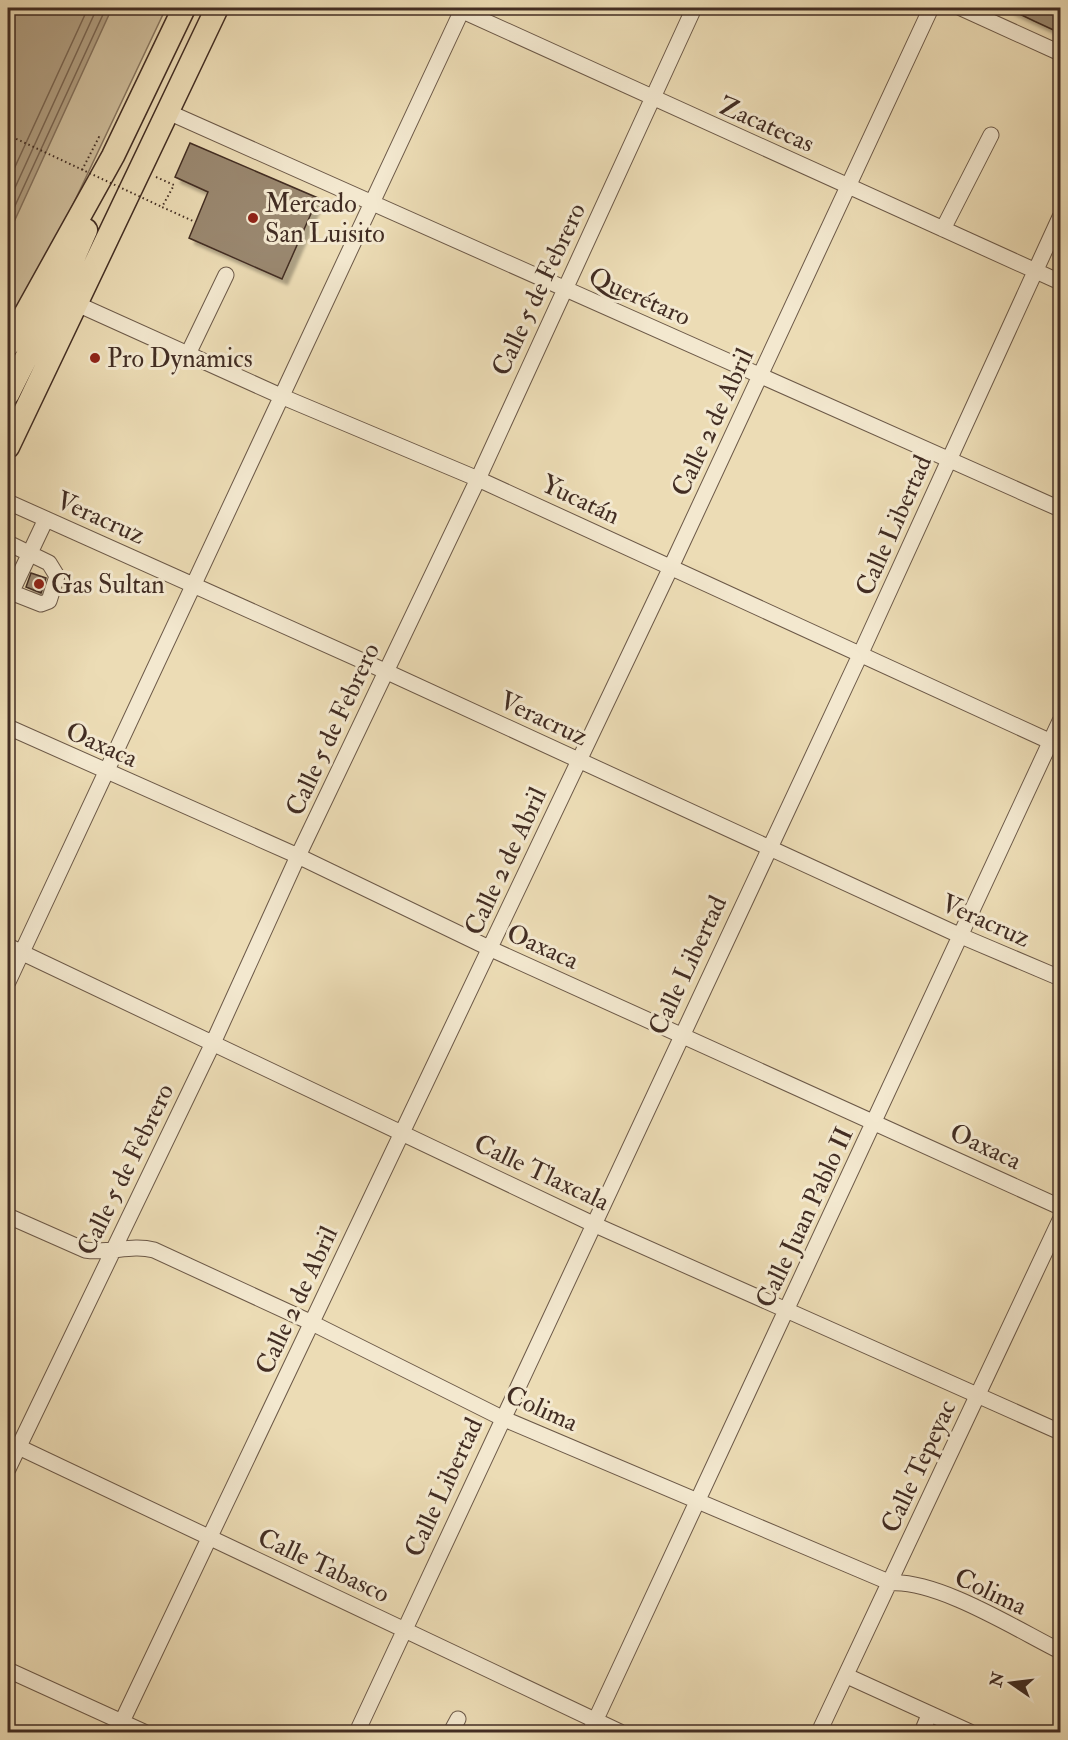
<svg xmlns="http://www.w3.org/2000/svg" width="1068" height="1740" font-family="'IM FELL Double Pica',serif">
  <style>
    .green { fill: #cfbe9c; stroke: #887660; stroke-width: 1.5 }
    .water { fill: #b2a083; stroke: #85725d; stroke-width: 1.5 }
    .lines { fill: none; stroke-linecap: round; stroke-linejoin: round }
    .shore { stroke: #7a6653; stroke-width: 1.5 }
    .building { fill: #9a886f; stroke: #422d23; stroke-width: 1.5; filter: url(#shadow) }
    .minor-casing { stroke: #6c5948; stroke-width: 17 }
    .highway-casing { stroke: #422d23; stroke-width: 25 }
    .path { stroke: #422d23; stroke-width: 2; stroke-dasharray: 1.5 3; stroke-linecap: butt }
    .minor { stroke: #f3e8cf; stroke-width: 15 }
    .highway { stroke: #ecdcb5; stroke-width: 22 }
    .path-bridge { stroke: #422d23; stroke-width: 2; stroke-dasharray: 1.5 3; stroke-linecap: butt }
    .poi-dot { fill: #8f2418; stroke: #f3e8cf; stroke-width: 2 }
    .labels { text-anchor: middle; stroke-width: 6; stroke-linejoin: round; paint-order: stroke }
    .street-label { font-size: 26px; fill: #422d23; stroke: #f3e8cf }
    .poi-label { font-size: 26px; fill: #422d23; stroke: #f3e8cf; text-anchor: start }
  </style>
  <defs>
    <filter id="shadow"><feDropShadow dx="5.5" dy="5.5" stdDeviation="1.5" flood-color="#0004"/></filter>
  </defs>
  <rect width="100%" height="100%" fill="#ecdcb5"/>
  <filter id="stains"><feTurbulence type="fractalNoise" baseFrequency=".00333" numOctaves="4"/><feColorMatrix values="0 0 0 0 .2 0 0 0 0 .09 0 0 0 0 .02 0 0 0 .5 -.17"/></filter>
  <radialGradient id="worn" r=".72"><stop offset=".6" stop-color="#630" stop-opacity="0"/><stop offset="1" stop-color="#630" stop-opacity=".3"/></radialGradient>
  <path class="green" d="M8 8H166L8 342Z"/>
  <path class="water" d="M8 8H112L8 235Z"/>
  <g class="lines">
    <path class="shore" d="M8 182 88 8
      M8 203 97 8
      M8 221 106 8"/>
  </g>
  <path class="building" d="M1007 8H1060V33L1034 21Z
    M190 143 318 198 282 279 189 238 208 192 175 177Z
    M31 573 46 578 41 593 26 587Z"/>
  <g class="lines">
    <defs>
      <path id="minor" d="M456 8 1060 282
        M961 8 1060 53
        M168 112 1060 509
        M943 229 991 135
        M77 304 283 397 478 479 1060 746
        M188 354 226 275
        M8 502 385 671 961 936 1060 978
        M8 543 49 563 57 576 49 601 41 604 8 591
        M11 593 46 519
        M8 727 298 856 491 949 1060 1207
        M8 946 593 1224 1060 1432
        M8 982 463 8
        M8 1216 85 1250C109 1254 131 1244 154 1250L310 1322 502 1418 891 1583C938 1580 1016 1629 1060 1651
        M8 1442 620 1732
        M8 1469 213 1043 298 856 478 479 694 8
        M8 1670 144 1732
        M847 1676 970 1732
        M117 1732 671 567 931 8
        M357 1732 860 655 1060 217
        M451 1732 458 1719
        M590 1732 1060 721
        M819 1732 1060 1220
        M922 1732 929 1715"/>
      <path id="highway" d="M8 345 113 156 184 8
        M8 394 56 298 86 230
        M8 447 217 8"/>
    </defs>
    <use href="#minor" class="minor-casing"/>
    <use href="#highway" class="highway-casing"/>
    <path class="path" d="M82 170 99 137 101 138
      M156 177 174 185 162 207 193 221"/>
    <use href="#minor" class="minor"/>
    <use href="#highway" class="highway"/>
    <path class="path-bridge" d="M8 135 162 207"/>
  </g>
  <g class="poi-dot">
    <circle cx="253" cy="218" r="6"/>
    <circle cx="95" cy="358" r="6"/>
    <circle cx="39" cy="584" r="6"/>
  </g>
  <g class="labels">
    <g class="street-label">
      <text transform="translate(767 124) rotate(24)" y="9">Zacatecas</text>
      <text transform="translate(538 289) rotate(-65)" y="9">Calle 5 de Febrero</text>
      <text transform="translate(640 296) rotate(24)" y="9">Querétaro</text>
      <text transform="translate(712 422) rotate(-65)" y="9">Calle 2 de Abril</text>
      <text transform="translate(581 499) rotate(25)" y="9">Yucatán</text>
      <text transform="translate(101 517) rotate(24)" y="9">Veracruz</text>
      <text transform="translate(893 525) rotate(-66)" y="9">Calle Libertad</text>
      <text transform="translate(544 718) rotate(25)" y="9">Veracruz</text>
      <text transform="translate(332 729) rotate(-65)" y="9">Calle 5 de Febrero</text>
      <text transform="translate(102 744) rotate(24)" y="9">Oaxaca</text>
      <text transform="translate(505 861) rotate(-65)" y="9">Calle 2 de Abril</text>
      <text transform="translate(986 920) rotate(24)" y="9">Veracruz</text>
      <text transform="translate(543 946) rotate(24)" y="9">Oaxaca</text>
      <text transform="translate(687 965) rotate(-65)" y="9">Calle Libertad</text>
      <text transform="translate(986 1146) rotate(25)" y="9">Oaxaca</text>
      <text transform="translate(125 1169) rotate(-64)" y="9">Calle 5 de Febrero</text>
      <text transform="translate(542 1172) rotate(25)" y="9">Calle Tlaxcala</text>
      <text transform="translate(804 1217) rotate(-65)" y="9">Calle Juan Pablo II</text>
      <text transform="translate(296 1300) rotate(-65)" y="9">Calle 2 de Abril</text>
      <text transform="translate(542 1408) rotate(24)" y="9">Colima</text>
      <text transform="translate(918 1466) rotate(-65)" y="9">Calle Tepeyac</text>
      <text transform="translate(443 1487) rotate(-65)" y="9">Calle Libertad</text>
      <text transform="translate(324 1565) rotate(25)" y="9">Calle Tabasco</text>
      <text transform="translate(991 1591) rotate(25)" y="9">Colima</text>
    </g>
    <g class="poi-label">
      <text x="265" y="212">Mercado<tspan x="265" dy="30">San Luisito</tspan></text>
      <text x="107" y="367">Pro Dynamics</text>
      <text x="51" y="593">Gas Sultan</text>
    </g>
  </g>
  <rect width="1068" height="1740" fill="none" stroke="#ecdcb5" stroke-width="30"/>
  <rect x="9" y="9" width="1050" height="1722" fill="none" stroke="#422d23" stroke-width="3"/>
  <rect x="15" y="15" width="1038" height="1710" fill="none" stroke="#422d23" stroke-width="1.5"/>
  <g transform="translate(1011 1683) rotate(284)" stroke="#f3e8cf" stroke-width="4.5" paint-order="stroke">
  <path d="M0-4.5L10 22L0 15L-10 22Z" fill="#422d23"/>
  <text y="-9" font-size="16" font-weight="bold" text-anchor="middle" fill="#422d23">N</text>
  </g>
  <rect width="100%" height="100%" filter="url(#stains)"/>
  <rect width="100%" height="100%" fill="url(#worn)"/>
</svg>
